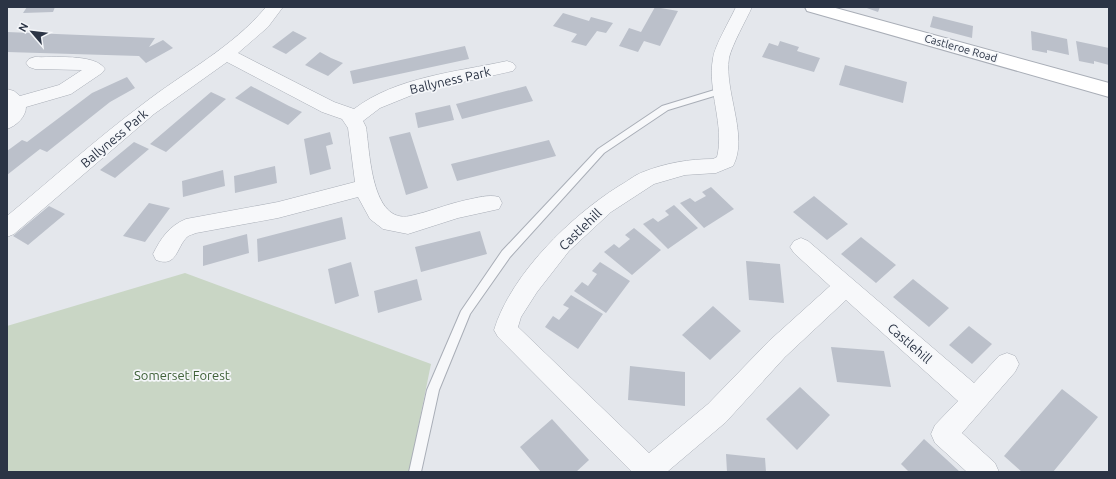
<svg xmlns="http://www.w3.org/2000/svg" width="1116" height="479" font-family="Ubuntu,sans-serif">
  <style>
    .green { fill: #c9d6c5 }
    .building { fill: #bbc0ca }
    .lines { fill: none; stroke-linecap: round; stroke-linejoin: round }
    .lane-casing { stroke: #a9aeb7; stroke-width: 2 }
    .street-casing { stroke: #a9aeb7; stroke-width: 1 }
    .secondary-casing { stroke: #a9aeb7; stroke-width: 2 }
    .lane { fill: #f7f8fa; fill-rule: evenodd }
    .street { fill: #f7f8fa; fill-rule: evenodd }
    .secondary { fill: #fff; fill-rule: evenodd }
    .labels { text-anchor: middle; stroke-width: 3.5; stroke-linejoin: round; paint-order: stroke }
    .far-street-label { font-size: 11px; fill: #2b3445; stroke: #f4f6f9 }
    .street-label { font-size: 13px; fill: #2b3445; stroke: #f4f6f9 }
    .park-label { font-size: 13px; fill: #3f6138; stroke: #f4f6f9 }
  </style>
  <rect width="100%" height="100%" fill="#e4e7ec"/>
  <path class="green" d="M185 273 431 364 409 472H7V326Z"/>
  <path class="building" d="M27 7H55L53 12 23 13Z
    M655 7 678 11 660 46 644 41 638 52 619 46 629 28 641 32Z
    M864 7H880L878 12Z
    M563 13 589 21 591 17 613 23 606 33 597 31 586 46 571 42 577 34 553 26Z
    M933 16 973 26 972 38 930 27Z
    M293 31 307 38 286 54 272 47Z
    M1031 31 1067 39 1069 55 1047 50V53L1032 50Z
    M7 32 155 38 149 47 163 40 173 48 146 63 139 56 7 52Z
    M780 41 799 47 797 51 820 58 814 72 762 57 769 43 778 46Z
    M1076 41 1109 48V65L1094 61V64L1079 61Z
    M465 46 469 59 353 84 350 71Z
    M320 52 331 58 343 63 328 76 305 65Z
    M845 65 907 82 903 103 839 85Z
    M127 77 135 88 110 102 47 152 40 149 7 175V151L22 140 27 142 92 93Z
    M251 86 289 106 302 112 288 125 235 98Z
    M526 86 533 101 462 119 456 104Z
    M211 92 226 99 166 152 150 144Z
    M450 105 454 120 418 128 415 113Z
    M330 132 333 144 326 146 331 169 310 175 304 139Z
    M410 132 428 188 406 195 389 137Z
    M549 140 556 156 457 181 451 164Z
    M134 142 149 149 115 178 100 170Z
    M275 166 277 183 235 193 234 176Z
    M223 170 225 186 183 197 182 181Z
    M711 187 734 209 704 228 680 203 690 198 695 202 706 196 702 192Z
    M814 196 848 224 827 240 793 212Z
    M149 203 170 208 145 242 123 236Z
    M674 205 698 228 668 249 643 224 653 218 658 222 669 215 665 211Z
    M49 206 65 214 28 245 13 236Z
    M342 217 346 239 258 262 257 239Z
    M634 228 661 250 632 275 604 252 614 244 619 248 630 239 625 235Z
    M480 231 487 254 421 272 415 247Z
    M247 234 249 253 203 266V246Z
    M861 237 896 265 876 283 841 254Z
    M746 261 780 264 784 303 749 300Z
    M351 262 359 296 335 304 328 269Z
    M600 262 630 281 606 313 574 291 582 282 588 286 597 274 592 271Z
    M417 279 422 300 378 313 374 291Z
    M913 279 949 308 929 327 893 297Z
    M571 295 603 314 578 349 545 327 553 316 559 320 569 308 563 305Z
    M713 306 741 331 710 360 682 335Z
    M969 326 992 344 972 364 949 345Z
    M831 347 884 351 891 387 837 382Z
    M630 366 685 372V406L628 400Z
    M800 387 830 415 797 450 766 419Z
    M1062 389 1098 417 1053 472H1022L1004 456Z
    M552 419 589 460 576 472H541L520 447Z
    M924 439 946 459 960 472H909L901 464Z
    M726 454 765 458 766 472H727Z"/>
  <g class="lines">
    <defs>
      <path id="lane" d="M721 88 725 91 724 93 668 110 604 153 510 257 470 314 439 390 421 472H409L427 390 461 311 502 251 598 149 662 106Z"/>
      <path id="street" d="M266 7H283L268 27 238 53 334 102 354 109C396 77 456 72 507 61L513 63 516 67 513 71 422 91 380 108 363 121 366 127C370 152 371 224 410 216 429 212 447 204 466 200 477 198 488 194 499 197L502 203 499 209 458 218 408 234 383 229 370 219 358 197 278 218 196 233C194 234 189 235 187 237 176 248 177 268 156 260L153 254C161 238 169 226 186 219L278 202 355 182 348 128 342 119 322 112 227 62 154 114 14 234 7 237V216C52 179 96 139 143 104 184 72 232 48 266 7Z
        M736 7H752C746 20 732 45 729 58 724 92 749 136 733 166L716 173 685 175 654 184 611 212 569 251 537 292 521 317 518 327 649 453 708 404 769 341 830 286 794 253 790 247 794 241 801 238 808 241 974 383 999 356 1007 353 1015 356 1019 364 1015 372 962 433 995 463 999 472H967L935 443 931 434 935 425 958 401 846 300 785 357 726 422 667 472H632L498 337 494 330C511 274 571 216 619 186 627 182 634 175 643 172 666 163 689 159 713 159L717 157C725 125 707 91 713 58 715 45 730 20 736 7Z
        M35 57C52 58 95 53 105 69L102 73 71 94 26 107C26 117 16 126 7 129V89L14 91 20 96 59 85 82 70 35 69 29 67 26 63 29 59Z"/>
      <path id="secondary" d="M805 7H832L1109 83V97L807 11Z"/>
    </defs>
    <use href="#lane" class="lane-casing"/>
    <use href="#street" class="street-casing"/>
    <use href="#secondary" class="secondary-casing"/>
    <use href="#lane" class="lane"/>
    <use href="#street" class="street"/>
    <use href="#secondary" class="secondary"/>
  </g>
  <g class="labels">
    <g class="far-street-label">
      <text transform="translate(961 48) rotate(16)" y="4">Castleroe Road</text>
    </g>
    <g class="street-label">
      <text transform="translate(450 80) rotate(-13)" y="5">Ballyness Park</text>
      <text transform="translate(114 138) rotate(-40)" y="5">Ballyness Park</text>
      <text transform="translate(580 229) rotate(-44)" y="5">Castlehill</text>
      <text transform="translate(910 343) rotate(41)" y="5">Castlehill</text>
    </g>
    <g class="park-label">
      <text x="182" y="380">Somerset Forest</text>
    </g>
  </g>
  <rect width="1116" height="479" fill="none" stroke="#2b3445" stroke-width="16"/>
  <g transform="translate(32 32) rotate(298)" stroke="#f4f6f9" stroke-width="3" paint-order="stroke">
  <path d="M0-3L7 15L0 10L-7 15Z" fill="#2b3445"/>
  <text y="-6" font-size="11" font-weight="bold" text-anchor="middle" fill="#2b3445">N</text>
  </g>
</svg>
